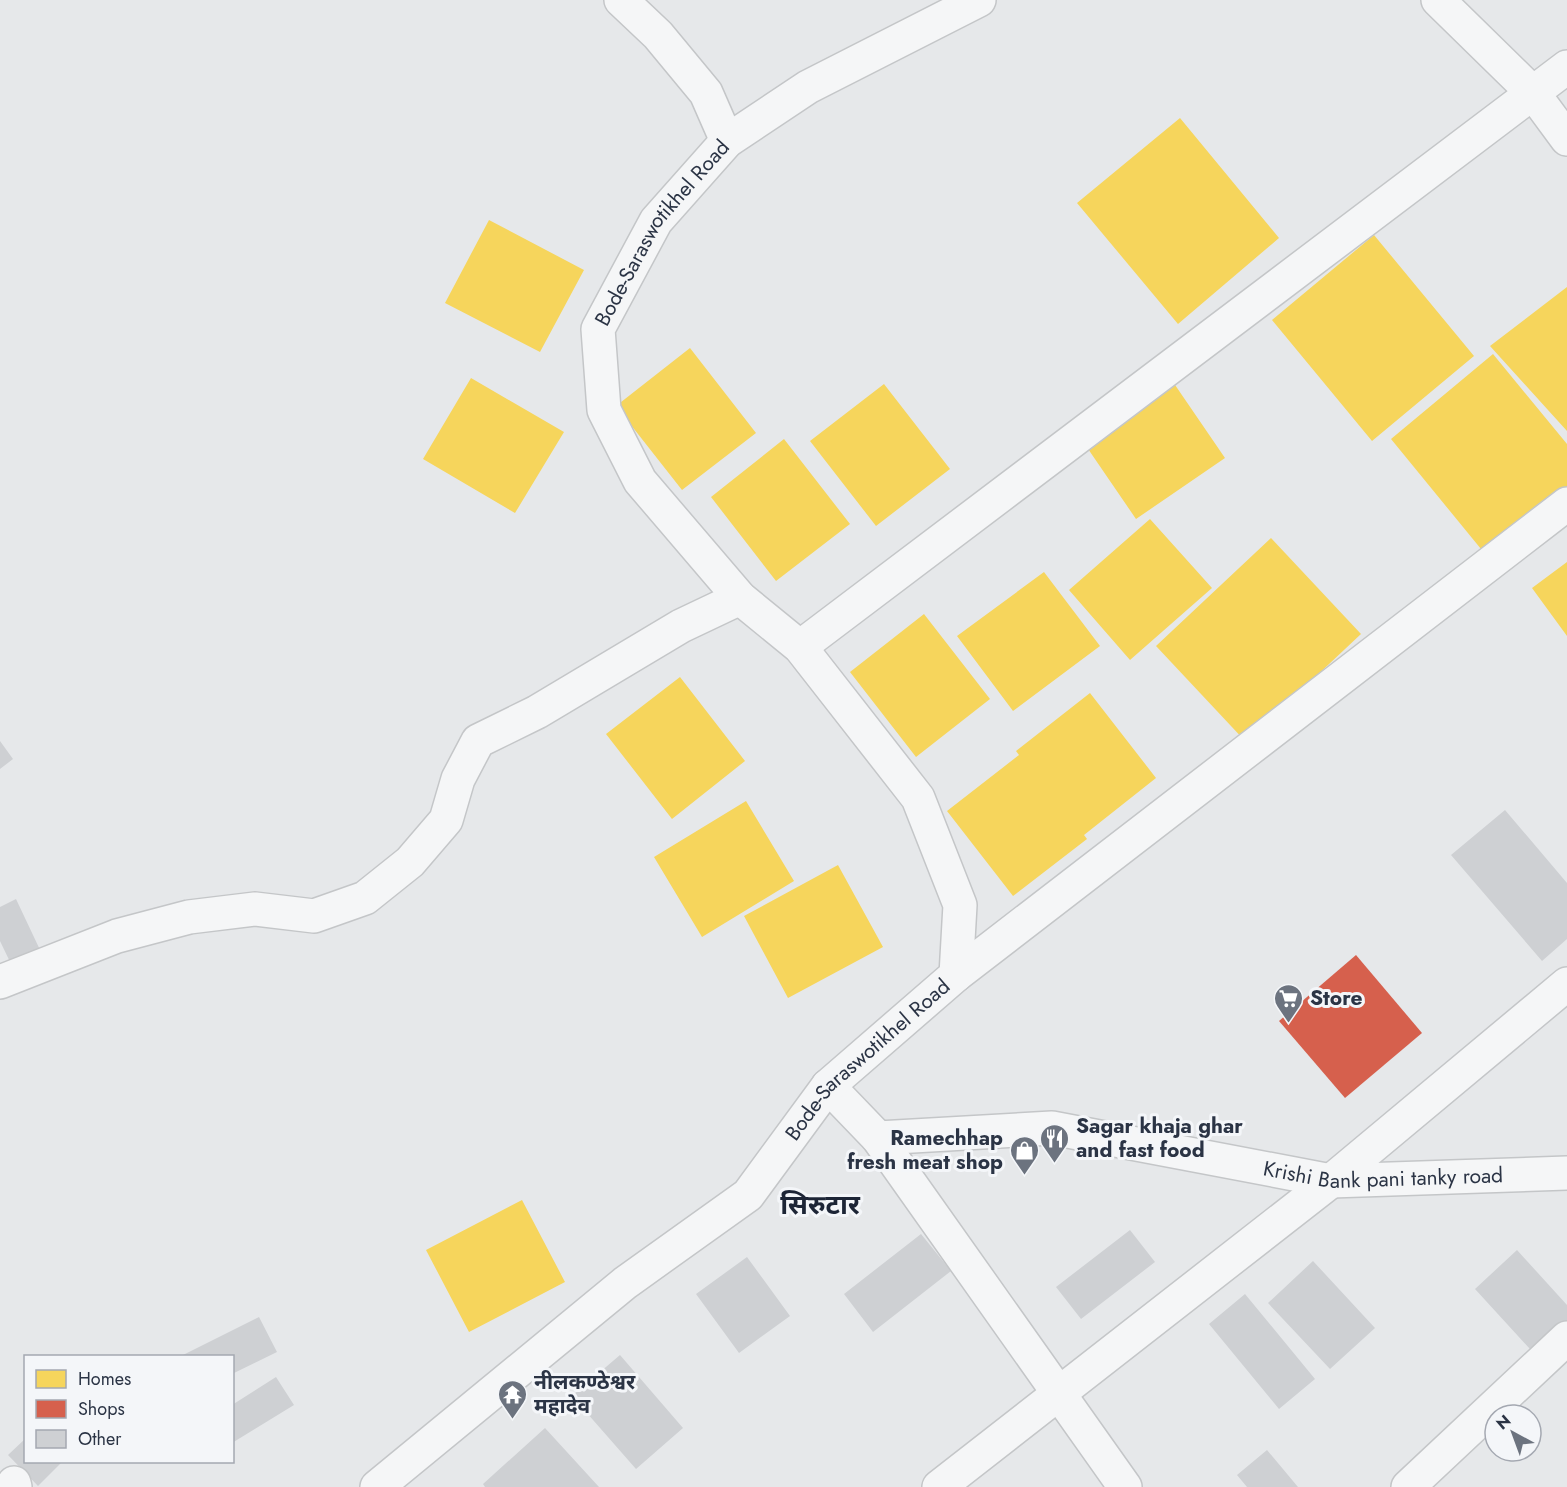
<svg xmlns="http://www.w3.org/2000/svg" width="1567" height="1487" font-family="Jost,'Noto Sans Devanagari',sans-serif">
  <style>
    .homes { fill: #f6d55c }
    .shops { fill: #d6604d }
    .building { fill: #ced0d3 }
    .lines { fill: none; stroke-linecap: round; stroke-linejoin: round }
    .minor-casing { stroke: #c4c6c8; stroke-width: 36 }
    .minor { stroke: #f5f6f7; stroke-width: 33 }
    .labels { text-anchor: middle; stroke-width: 6; stroke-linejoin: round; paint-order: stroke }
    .street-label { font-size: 21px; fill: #2b3445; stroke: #f4f6f9 }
    .poi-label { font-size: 21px; font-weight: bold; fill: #2b3445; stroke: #f4f6f9; text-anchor: start }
    .district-label { font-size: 27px; font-weight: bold; fill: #1d2536; stroke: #f4f6f9 }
  </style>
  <rect width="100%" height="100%" fill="#e6e8ea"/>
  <path class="homes" d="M1180 118 1279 238 1178 324 1077 203Z
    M489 220 584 270 540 352 445 303Z
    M1374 235 1474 356 1372 441 1272 320Z
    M1567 287V431L1490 346Z
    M690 348 756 433 682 490 616 406Z
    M1493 354 1567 444V497L1490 560 1391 439Z
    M471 378 564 432 515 513 423 459Z
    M1173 382 1225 458 1136 519 1084 443Z
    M884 384 950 469 876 526 810 441Z
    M784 439 850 524 776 581 711 497Z
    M1150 519 1212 588 1130 660 1069 590Z
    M1271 538 1361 634 1246 742 1156 646Z
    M1567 562V636L1532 588Z
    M1044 572 1100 646 1013 711 957 636Z
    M924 614 990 699 916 757 850 672Z
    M680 677 745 761 672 819 606 734Z
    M1090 693 1156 778 1084 835 1087 839 1013 896 947 811 1019 755 1016 751Z
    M746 801 794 881 702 937 654 857Z
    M838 865 883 947 788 998 744 916Z
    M522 1200 565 1282 469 1332 426 1250Z"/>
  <path class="shops" d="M1356 955 1422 1033 1345 1098 1279 1021Z"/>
  <path class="building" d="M0 741 13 759 0 769Z
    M1505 810 1567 883V939L1542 961 1451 855Z
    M16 899 41 952 12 966 0 941V907Z
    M1130 1230 1155 1262 1081 1319 1056 1287Z
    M921 1234 951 1271 873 1332 844 1294Z
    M1517 1250 1567 1305V1337L1541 1361 1475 1289Z
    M747 1257 790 1316 739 1353 696 1294Z
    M1313 1261 1375 1328 1330 1369 1268 1303Z
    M1245 1294 1315 1379 1279 1409 1209 1324Z
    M259 1317 277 1352 232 1374V1356H181Z
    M620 1355 683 1428 636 1469 572 1396Z
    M276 1377 294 1405 232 1443V1405Z
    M545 1428 599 1487H485L483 1484Z
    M26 1438V1462H62L38 1486 8 1455Z
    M1267 1450 1298 1487H1247L1237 1475Z"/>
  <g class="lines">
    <defs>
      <g id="minor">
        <path d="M621 0 658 35 706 93 727 141"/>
        <path d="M1438 0 1533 93 1567 139"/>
        <path d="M800 647 1567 67"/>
        <path d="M956 975 1567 504"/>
        <path d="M0 982 117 936 189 917 255 909 314 916 365 898 410 862 446 820 458 779 478 741 537 712 681 626 740 598"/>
        <path d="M828 1086 878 1138 1125 1487"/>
        <path id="s1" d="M878 1138 1052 1128 1331 1181 1567 1173"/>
        <path d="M14 1483 15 1487"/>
        <path id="s2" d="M377 1487 625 1283 748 1195 828 1086 956 975 960 905 918 798 800 647 740 598 640 481 604 410 598 329 656 221 727 141 808 87 979 0"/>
        <path d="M939 1487 1331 1181 1567 984"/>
        <path d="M1408 1487 1567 1338"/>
      </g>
    </defs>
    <use href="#minor" class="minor-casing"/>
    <use href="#minor" class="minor"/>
  </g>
  <defs>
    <symbol id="supermarket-pin" viewBox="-11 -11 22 30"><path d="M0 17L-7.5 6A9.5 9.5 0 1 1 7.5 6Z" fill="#6c737f" stroke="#f4f6f9"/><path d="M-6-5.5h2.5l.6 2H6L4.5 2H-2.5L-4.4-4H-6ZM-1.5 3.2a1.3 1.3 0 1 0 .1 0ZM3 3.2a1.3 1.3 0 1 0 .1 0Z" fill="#fff"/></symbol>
    <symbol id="restaurant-pin" viewBox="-11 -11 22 30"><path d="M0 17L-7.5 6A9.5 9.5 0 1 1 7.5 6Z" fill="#6c737f" stroke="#f4f6f9"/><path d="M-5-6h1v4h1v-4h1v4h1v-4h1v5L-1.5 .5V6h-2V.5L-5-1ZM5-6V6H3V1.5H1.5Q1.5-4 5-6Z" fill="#fff"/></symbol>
    <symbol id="shop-pin" viewBox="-11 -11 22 30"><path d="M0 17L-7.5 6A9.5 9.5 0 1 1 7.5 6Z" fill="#6c737f" stroke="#f4f6f9"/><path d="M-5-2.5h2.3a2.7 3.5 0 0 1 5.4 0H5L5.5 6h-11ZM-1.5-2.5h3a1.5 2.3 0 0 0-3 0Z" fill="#fff"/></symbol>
    <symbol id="temple-pin" viewBox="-11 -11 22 30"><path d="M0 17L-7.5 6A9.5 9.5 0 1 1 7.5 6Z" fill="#6c737f" stroke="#f4f6f9"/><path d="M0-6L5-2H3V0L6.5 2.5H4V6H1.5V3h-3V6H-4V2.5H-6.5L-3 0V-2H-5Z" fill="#fff"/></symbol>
  </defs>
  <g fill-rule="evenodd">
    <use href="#supermarket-pin" x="1272" y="982" width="33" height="45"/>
    <use href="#restaurant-pin" x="1038" y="1122" width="33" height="45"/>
    <use href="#shop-pin" x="1008" y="1134" width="33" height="45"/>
    <use href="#temple-pin" x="496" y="1378" width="33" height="45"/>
  </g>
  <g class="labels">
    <g class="street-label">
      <text dy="7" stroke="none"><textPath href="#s2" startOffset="1662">Bode-Saraswotikhel Road</textPath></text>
      <text dy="7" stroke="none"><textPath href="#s2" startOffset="654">Bode-Saraswotikhel Road</textPath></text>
      <text dy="7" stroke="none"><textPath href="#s1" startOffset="510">Krishi Bank pani tanky road</textPath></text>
    </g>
    <g class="poi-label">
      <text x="1310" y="1005">Store</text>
      <text x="1076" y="1133">Sagar khaja ghar<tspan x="1076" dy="24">and fast food</tspan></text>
      <text x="1003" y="1145" text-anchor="end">Ramechhap<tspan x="1003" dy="24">fresh meat shop</tspan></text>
      <text x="534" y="1389">नीलकण्ठेश्वर<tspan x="534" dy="24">महादेव</tspan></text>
    </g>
    <g class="district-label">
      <text x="820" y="1214">सिरुटार</text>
    </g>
  </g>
  <rect x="24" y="1355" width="210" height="108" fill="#f4f6f9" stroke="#a4a8b1" stroke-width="1.5"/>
  <rect x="36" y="1370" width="30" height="18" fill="#f6d55c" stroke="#a4a8b1" stroke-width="1.5"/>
  <text x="78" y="1385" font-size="18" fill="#2b3445">Homes</text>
  <rect x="36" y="1400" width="30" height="18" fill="#d6604d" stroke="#a4a8b1" stroke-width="1.5"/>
  <text x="78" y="1415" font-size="18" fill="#2b3445">Shops</text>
  <rect x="36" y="1430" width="30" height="18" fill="#ced0d3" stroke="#a4a8b1" stroke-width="1.5"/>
  <text x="78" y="1445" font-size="18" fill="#2b3445">Other</text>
  <g transform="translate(1513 1433) rotate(319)"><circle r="28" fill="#f4f6f9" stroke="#a4a8b1" stroke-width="1.5"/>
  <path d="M0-4.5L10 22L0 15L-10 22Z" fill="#6c737f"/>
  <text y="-9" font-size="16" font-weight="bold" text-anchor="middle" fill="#2b3445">N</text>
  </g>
</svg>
